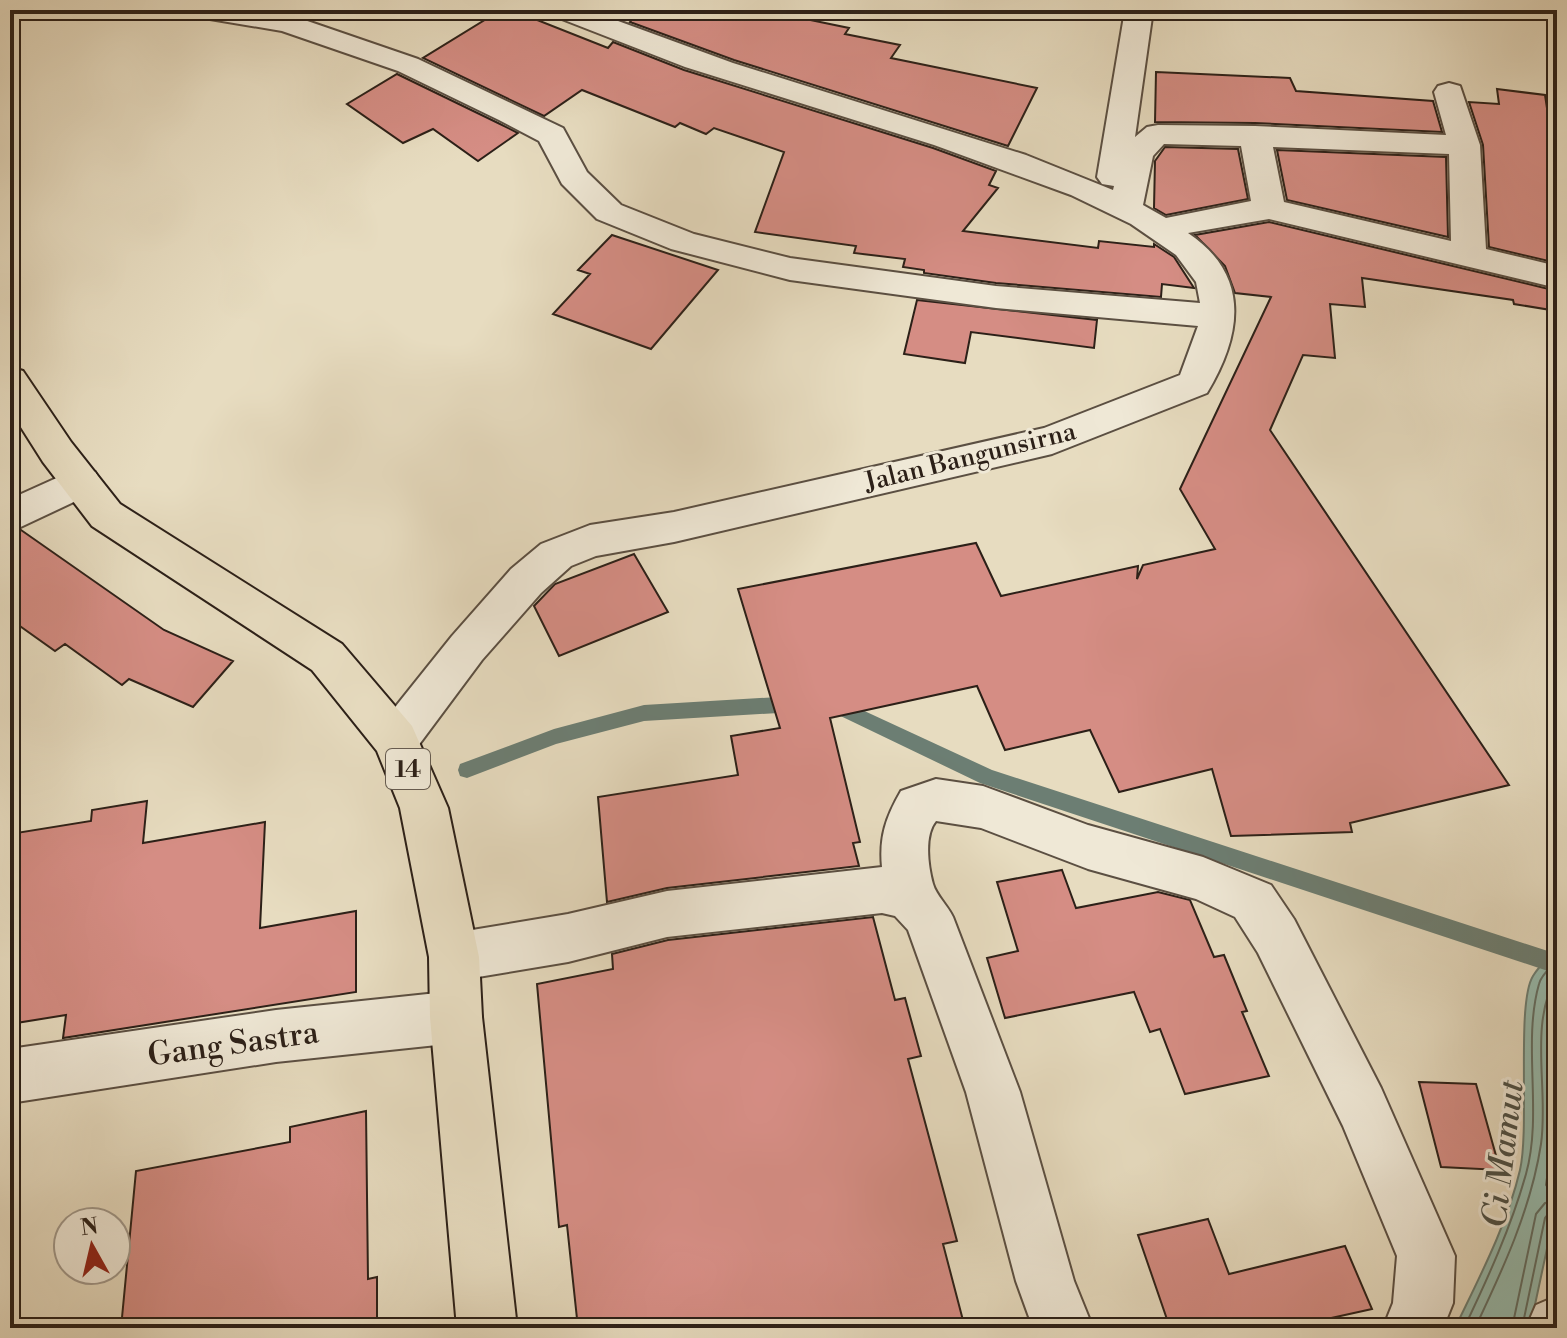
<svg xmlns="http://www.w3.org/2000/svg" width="1567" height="1338" font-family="'Libre Bodoni',serif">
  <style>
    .water { fill: #97bcaf; stroke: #6c7e73; stroke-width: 2 }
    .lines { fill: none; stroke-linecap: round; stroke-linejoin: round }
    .shore { stroke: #626e64; stroke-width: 2 }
    .stream { fill: #6c7e73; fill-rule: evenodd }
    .building { fill: #d58d84; stroke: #2c2018; stroke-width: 2 }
    .minor-casing { stroke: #5b4f42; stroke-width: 4 }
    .trunk-casing { stroke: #2c2018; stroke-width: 4 }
    .minor { fill: #efe8d6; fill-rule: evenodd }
    .trunk { fill: #e7dcc0; fill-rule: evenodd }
    .labels { text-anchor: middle; stroke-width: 6; stroke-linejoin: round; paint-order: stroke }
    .shield { fill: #efe8d6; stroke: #665c51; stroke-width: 2 }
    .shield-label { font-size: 24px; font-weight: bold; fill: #2c2018 }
    .street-label { font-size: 26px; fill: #2c2018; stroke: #efe8d6 }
    .near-street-label { font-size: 32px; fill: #2c2018; stroke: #efe8d6 }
    .near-water-label { font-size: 34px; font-style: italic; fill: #4c4f45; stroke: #efe8d6 }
  </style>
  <rect width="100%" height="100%" fill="#e7dcc0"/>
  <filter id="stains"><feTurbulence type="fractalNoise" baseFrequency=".0025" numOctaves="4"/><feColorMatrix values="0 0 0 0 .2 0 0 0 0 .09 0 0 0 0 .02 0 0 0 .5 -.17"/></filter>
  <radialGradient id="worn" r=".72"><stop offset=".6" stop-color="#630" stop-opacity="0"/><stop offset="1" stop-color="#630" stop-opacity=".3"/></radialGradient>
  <path class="water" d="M1557 948V1202L1530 1328H1455C1479 1278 1507 1225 1520 1170 1530 1126 1516 1003 1533 976 1539 966 1549 957 1557 948Z"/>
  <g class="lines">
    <path class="shore" d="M1557 1010 1556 1114 1546 1185 1549 1189H1557
      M1464 1328C1488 1278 1511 1227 1526 1174 1543 1113 1522 1044 1539 984 1541 975 1551 967 1557 960
      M1475 1328C1503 1269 1531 1209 1541 1144 1549 1089 1528 1025 1557 975
      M1512 1328 1536 1214 1545 1203 1557 1201
      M1522 1328 1545 1218 1550 1212 1557 1211"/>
    <path class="stream" d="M795 696 801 699 804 704 801 709 795 712 644 721 556 744 467 778 460 776 458 770 460 764 554 729 644 705Z
      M832 696 992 770 1557 954V974L980 783 826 709 823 704 826 699Z"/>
  </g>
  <path class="building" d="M501 10H512L608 48 613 42 684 70 933 148 996 171 989 185 998 188 963 231 1098 248 1099 241 1154 247V244L1174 257 1194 288 1162 284 1161 297 996 283 924 273V270L903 267 905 259 854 253 856 246 755 232 784 152 714 128 706 134 680 123 675 127 582 90 544 116 423 58Z
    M641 10H762L849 28 845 34 900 45 891 58 1037 88 1008 146 734 60 630 22Z
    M1156 72 1290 78 1296 91 1433 101 1442 132 1255 123 1155 122Z
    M397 74 498 123 518 133 478 161 433 129 403 143 347 104Z
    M1497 89 1545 95 1552 141 1557 142V263L1489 247 1483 145 1469 102 1499 104Z
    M1165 147 1238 149 1248 199 1166 215 1154 208 1155 161Z
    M1277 150 1446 157 1448 237 1287 200Z
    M1269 222 1557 291V311L1514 304 1513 300 1362 278 1365 307 1330 304 1335 358 1303 355 1270 430 1509 785 1350 823 1352 832 1231 836 1212 769 1119 792 1090 730 1005 750 977 686 830 718 860 842 853 843 859 866 667 888 607 902 598 797 738 775 731 736 780 728 738 589 976 543 1001 596 1138 566 1137 579 1143 565 1215 549 1180 489 1271 297 1235 293 1225 266 1195 235Z
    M612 235 718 270 651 349 553 314 590 274 578 270Z
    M917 300 1097 320 1094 348 971 332 965 363 904 354Z
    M21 530 164 630 233 661 193 707 129 679 122 685 65 644 55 651 10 619V535Z
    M634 554 668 612 559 656 534 606 555 584Z
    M147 801 143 843 265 822 260 928 356 911V992L63 1038 66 1015 10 1024V834L91 821 92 810Z
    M1062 870 1076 908 1158 892 1190 900 1214 957 1224 955 1247 1011 1242 1012 1269 1076 1185 1094 1160 1029 1150 1032 1134 992 1005 1018 987 958 1018 951 997 882Z
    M873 917 895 1000 905 998 921 1056 908 1059 957 1241 943 1244 965 1328H578L567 1225 559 1227 537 984 613 969 612 954 668 940Z
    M1419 1082 1476 1084 1500 1170 1441 1167Z
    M366 1111 368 1279 377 1277V1328H121L136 1171 290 1142V1127Z
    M1208 1219 1229 1274 1345 1246 1372 1309 1286 1328H1170L1138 1235Z"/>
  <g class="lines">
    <defs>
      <path id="minor" d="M190 10H258L287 14 418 59 563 128 587 172 621 205 694 234 790 258 996 286 1200 303 1196 282 1176 255 1131 224 1071 195 934 145 685 67 554 16 550 10H588L733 63 1026 155 1113 190 1114 186 1102 184 1097 177 1125 10H1153L1135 137 1147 127 1158 125 1255 126 1446 135 1434 92 1438 86 1449 83 1460 86 1480 145 1486 249 1557 266V288L1269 219 1188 233C1251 275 1242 335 1207 393L1052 454 674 542 596 556 571 566 541 593 482 660 412 754 396 759 380 754 373 740 380 726 452 636 511 569 541 544 590 525 674 512 1044 428 1180 375 1198 326 996 308 790 280 671 249 597 219 562 184 539 141 499 120 398 71 282 31 204 18 194 16ZM1164 144 1241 146 1251 201 1166 218 1143 205 1153 156ZM1273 147 1449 154 1451 241 1284 202Z
        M81 467 95 472 101 482 95 492 10 532V499Z
        M936 779 983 786 1088 825 1203 857 1271 885 1294 919 1381 1088 1455 1256 1453 1303 1443 1328H1383L1393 1303 1397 1256 1343 1126 1258 953 1235 917 1196 899 1088 869 981 828 936 821C924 835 928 866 933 884 936 895 948 906 953 917L1020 1092 1074 1281 1093 1328H1033L1016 1281 966 1092 908 930 895 916 882 913 667 937 568 962 454 981 436 974 429 957 436 940 454 933 568 914 667 891 882 867C879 837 886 817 901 791Z
        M456 991 475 999 482 1017 475 1035 456 1043 276 1062 10 1103V1049L276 1010Z
        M1557 1296V1328H1526L1536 1305Z"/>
      <path id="trunk" d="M10 367 23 371 71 442 120 504 342 644 412 726 448 808 479 957 482 1017 517 1328H457L430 1017 429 957 400 808 377 751 312 670 92 526 43 462 10 410Z"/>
    </defs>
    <use href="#minor" class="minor-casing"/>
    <use href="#trunk" class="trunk-casing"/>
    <use href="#minor" class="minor"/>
    <use href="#trunk" class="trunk"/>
  </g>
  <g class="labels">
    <rect class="shield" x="386" y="749" width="44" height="40" rx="6"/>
    <g class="shield-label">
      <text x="408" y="777">14</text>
    </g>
    <g class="street-label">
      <text transform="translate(970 456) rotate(-14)" y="9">Jalan Bangunsirna</text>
    </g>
    <g class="near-street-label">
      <text transform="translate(233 1043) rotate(-8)" y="11">Gang Sastra</text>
    </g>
    <g class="near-water-label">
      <text transform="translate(1502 1154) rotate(-83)" y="12">Ci Mamut</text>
    </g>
  </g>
  <rect width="1567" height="1338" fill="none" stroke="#e7dcc0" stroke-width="40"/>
  <rect x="12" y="12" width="1543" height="1314" fill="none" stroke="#2c2018" stroke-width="4"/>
  <rect x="20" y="20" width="1527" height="1298" fill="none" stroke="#2c2018" stroke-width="2"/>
  <g transform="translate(92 1246) rotate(352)"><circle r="38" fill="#efe8d6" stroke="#a1988a" stroke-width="2"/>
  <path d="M0-6L14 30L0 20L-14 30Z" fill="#8f2418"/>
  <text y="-12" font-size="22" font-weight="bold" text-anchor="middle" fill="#2c2018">N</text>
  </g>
  <rect width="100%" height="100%" filter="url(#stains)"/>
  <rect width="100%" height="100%" fill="url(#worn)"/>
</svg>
